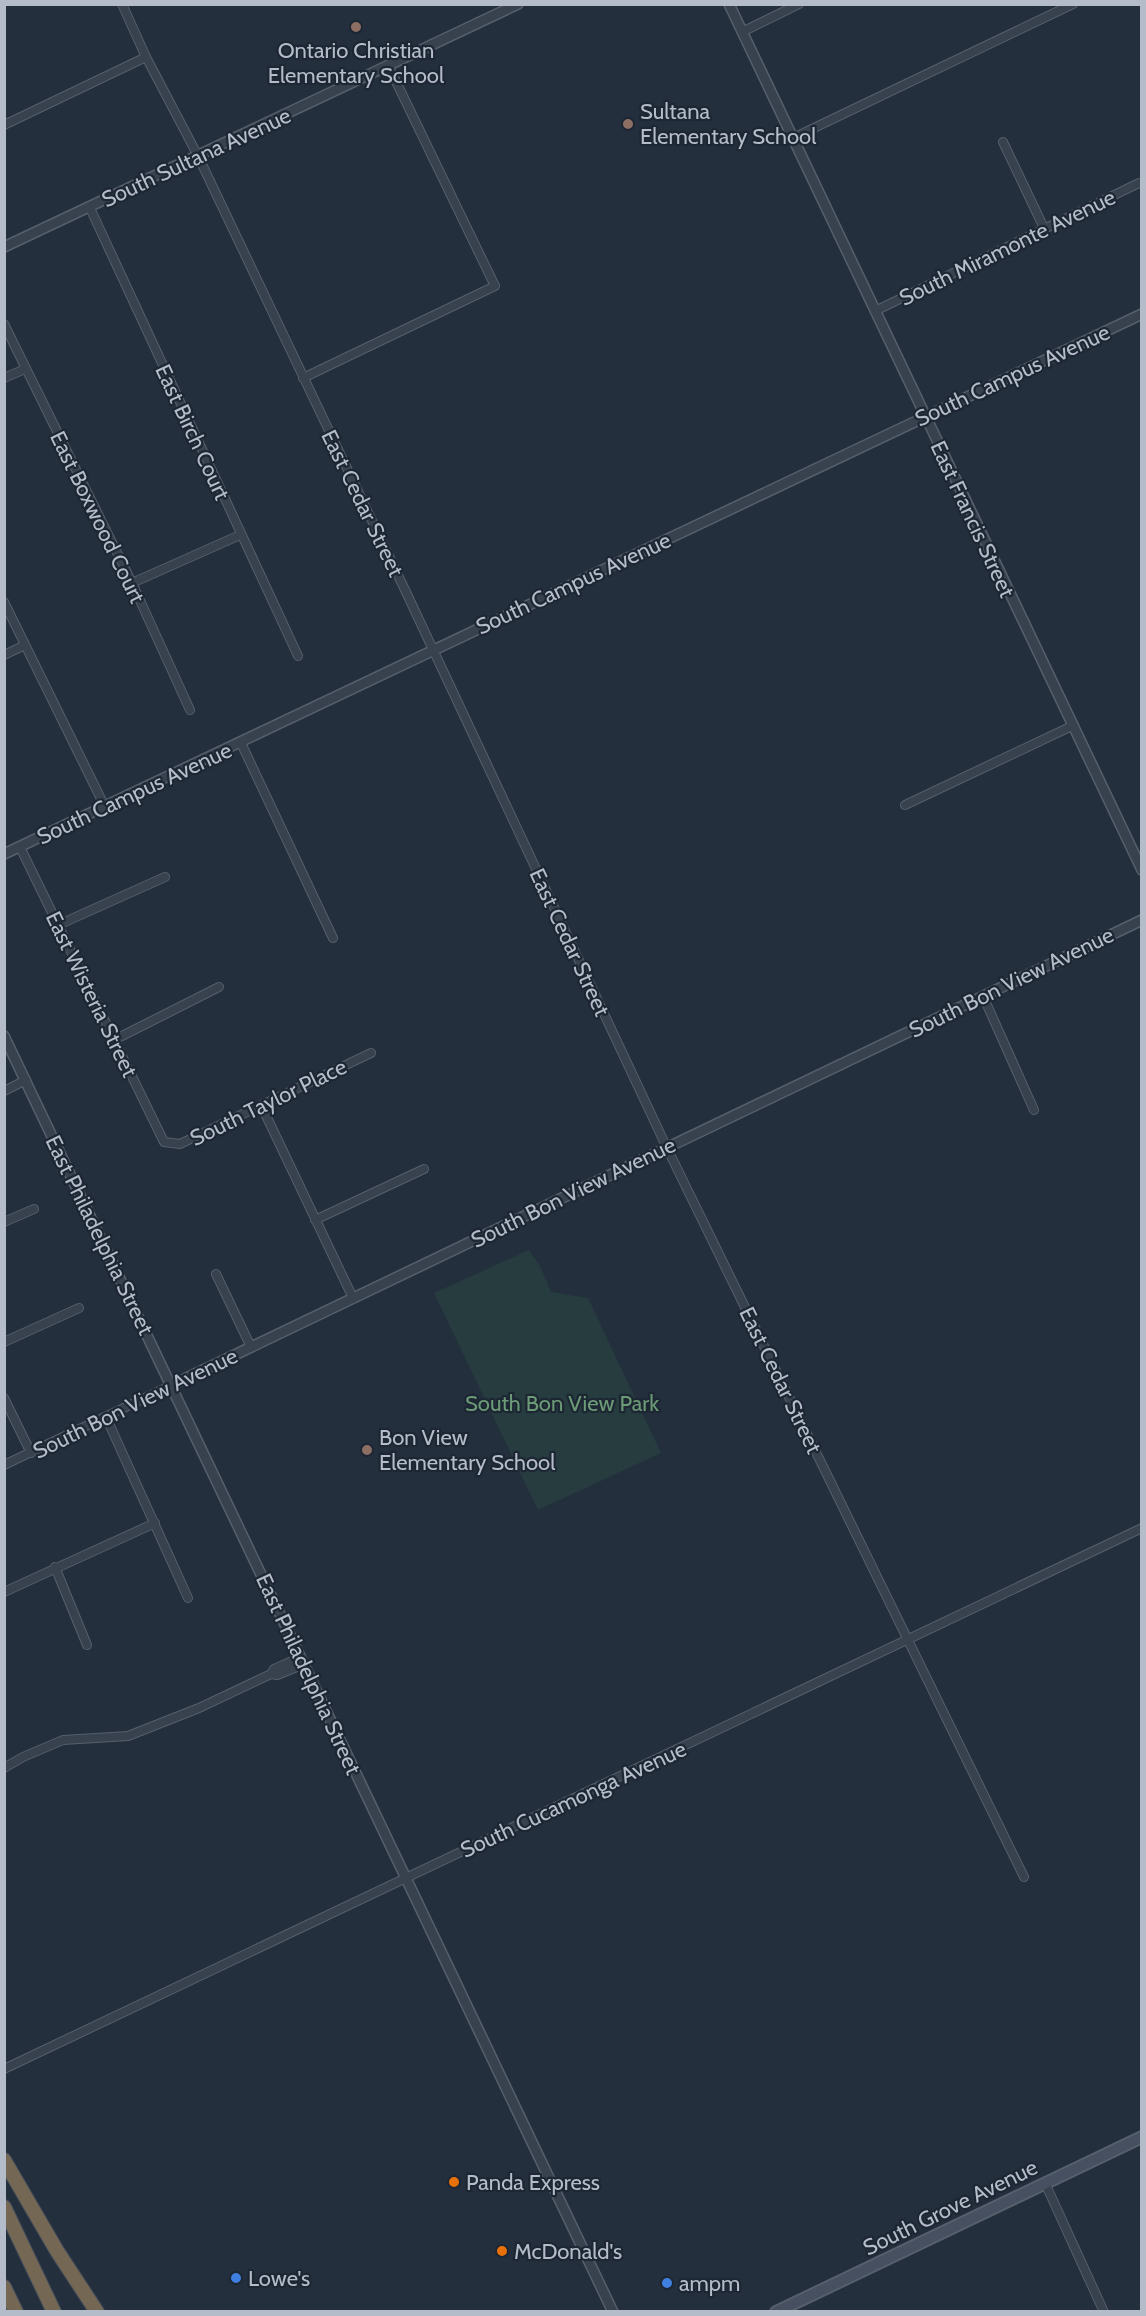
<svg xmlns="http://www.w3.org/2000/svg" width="1146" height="2316" font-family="Cabin,sans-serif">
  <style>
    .green { fill: #263c3f }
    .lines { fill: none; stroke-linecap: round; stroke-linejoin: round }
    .minor-casing { stroke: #565f6c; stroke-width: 10 }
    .tertiary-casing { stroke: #565f6c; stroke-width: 12 }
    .secondary-casing { stroke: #565f6c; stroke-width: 14 }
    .motorway-casing { stroke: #434c59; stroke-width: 16 }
    .minor { stroke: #38414e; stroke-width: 8 }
    .tertiary { stroke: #38414e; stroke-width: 9 }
    .secondary { stroke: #465061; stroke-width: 10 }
    .motorway { stroke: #746855; stroke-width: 14 }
    .education-dot { fill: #8d6e63; stroke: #1d2633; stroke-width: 2 }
    .food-dot { fill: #e8710a; stroke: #1d2633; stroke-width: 2 }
    .shop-dot { fill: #3f7fe0; stroke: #1d2633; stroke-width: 2 }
    .labels { text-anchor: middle; stroke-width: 4.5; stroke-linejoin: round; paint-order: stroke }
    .poi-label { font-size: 22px; fill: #b4bcc9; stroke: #1d2633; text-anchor: start }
    .street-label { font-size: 22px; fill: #b4bcc9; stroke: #1d2633 }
    .park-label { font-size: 22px; fill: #6b9a76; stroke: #1d2633 }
  </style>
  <rect width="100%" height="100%" fill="#242f3e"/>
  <path class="green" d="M529 1250 540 1266 551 1292 588 1298 661 1453 538 1510 434 1293Z"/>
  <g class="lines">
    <defs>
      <path id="minor" d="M122 4 146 57 198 156 406 592 667 1148 1024 1877
        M742 32 799 4
        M4 125 146 57
        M793 138 1073 4
        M1003 142 1044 228
        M90 208 298 656
        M875 311 1139 183
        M4 324 132 583 190 710
        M4 378 25 369
        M303 378 495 286 388 65
        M132 583 240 535
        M4 602 105 807
        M4 655 25 645
        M241 743 333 938
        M905 805 1072 726
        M20 847 164 1142 180 1144 371 1053
        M58 925 165 877
        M983 996 1034 1110
        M114 1040 219 987
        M4 1091 26 1080
        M261 1105 353 1298
        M315 1220 424 1169
        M4 1222 34 1209
        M216 1274 251 1347
        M4 1342 79 1308
        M4 1398 31 1453
        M106 1417 188 1598
        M4 1465 172 1385
        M55 1567 87 1645
        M4 1592 155 1523
        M271 1674 277 1675 304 1664
        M4 1768 23 1757 63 1740 128 1736 199 1708 271 1674 274 1669 301 1657
        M4 2069 1142 1528
        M1045 2183 1104 2312"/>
      <path id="tertiary" d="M729 4 1142 870
        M4 247 518 4
        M4 854 1142 314
        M4 1036C208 1460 408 1887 613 2312
        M172 1385 1142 920"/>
      <path id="secondary" d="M776 2312 1142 2137"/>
      <path id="motorway" d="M4 2160 57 2251 97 2312
        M4 2207 54 2312
        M4 2287 16 2312"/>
    </defs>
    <use href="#minor" class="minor-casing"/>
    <use href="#tertiary" class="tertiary-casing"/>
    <use href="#secondary" class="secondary-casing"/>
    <use href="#motorway" class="motorway-casing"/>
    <use href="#minor" class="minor"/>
    <use href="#tertiary" class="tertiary"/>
    <use href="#secondary" class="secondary"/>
    <use href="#motorway" class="motorway"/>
  </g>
  <g class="education-dot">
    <circle cx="356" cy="27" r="6"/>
    <circle cx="628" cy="124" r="6"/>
    <circle cx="367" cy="1450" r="6"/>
  </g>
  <g class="food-dot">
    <circle cx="454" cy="2182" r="6"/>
    <circle cx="502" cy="2251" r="6"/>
  </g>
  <g class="shop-dot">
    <circle cx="236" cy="2278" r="6"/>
    <circle cx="667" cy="2283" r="6"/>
  </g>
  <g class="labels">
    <g class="poi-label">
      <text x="356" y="58" text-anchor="middle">Ontario Christian<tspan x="356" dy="25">Elementary School</tspan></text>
      <text x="640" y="119">Sultana<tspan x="640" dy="25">Elementary School</tspan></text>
      <text x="379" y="1445">Bon View<tspan x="379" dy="25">Elementary School</tspan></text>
      <text x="466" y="2190">Panda Express</text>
      <text x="514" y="2259">McDonald's</text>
      <text x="248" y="2286">Lowe's</text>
      <text x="679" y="2291">ampm</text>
    </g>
    <g class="street-label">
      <text transform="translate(196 157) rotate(-25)" y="8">South Sultana Avenue</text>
      <text transform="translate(1007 247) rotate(-26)" y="8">South Miramonte Avenue</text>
      <text transform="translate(1012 375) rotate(-25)" y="8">South Campus Avenue</text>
      <text transform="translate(193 432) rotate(65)" y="8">East Birch Court</text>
      <text transform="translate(363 503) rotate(64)" y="8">East Cedar Street</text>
      <text transform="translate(98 517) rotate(64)" y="8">East Boxwood Court</text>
      <text transform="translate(973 519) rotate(65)" y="8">East Francis Street</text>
      <text transform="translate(573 583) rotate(-25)" y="8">South Campus Avenue</text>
      <text transform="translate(134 793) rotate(-25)" y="8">South Campus Avenue</text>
      <text transform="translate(570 942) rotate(65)" y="8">East Cedar Street</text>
      <text transform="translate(1011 982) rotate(-26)" y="8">South Bon View Avenue</text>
      <text transform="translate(92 994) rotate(64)" y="8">East Wisteria Street</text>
      <text transform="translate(268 1102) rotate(-26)" y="8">South Taylor Place</text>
      <text transform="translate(573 1192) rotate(-26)" y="8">South Bon View Avenue</text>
      <text transform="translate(100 1235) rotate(64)" y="8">East Philadelphia Street</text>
      <text transform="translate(781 1380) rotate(64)" y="8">East Cedar Street</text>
      <text transform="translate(135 1403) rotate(-26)" y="8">South Bon View Avenue</text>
      <text transform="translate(309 1674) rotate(65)" y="8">East Philadelphia Street</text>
      <text transform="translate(573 1799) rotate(-25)" y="8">South Cucamonga Avenue</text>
      <text transform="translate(950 2207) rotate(-26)" y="8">South Grove Avenue</text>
    </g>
    <g class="park-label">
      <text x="562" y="1411">South Bon View Park</text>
    </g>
  </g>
  <rect width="1146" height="2316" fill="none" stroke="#b4bcc9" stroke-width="12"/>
</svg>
